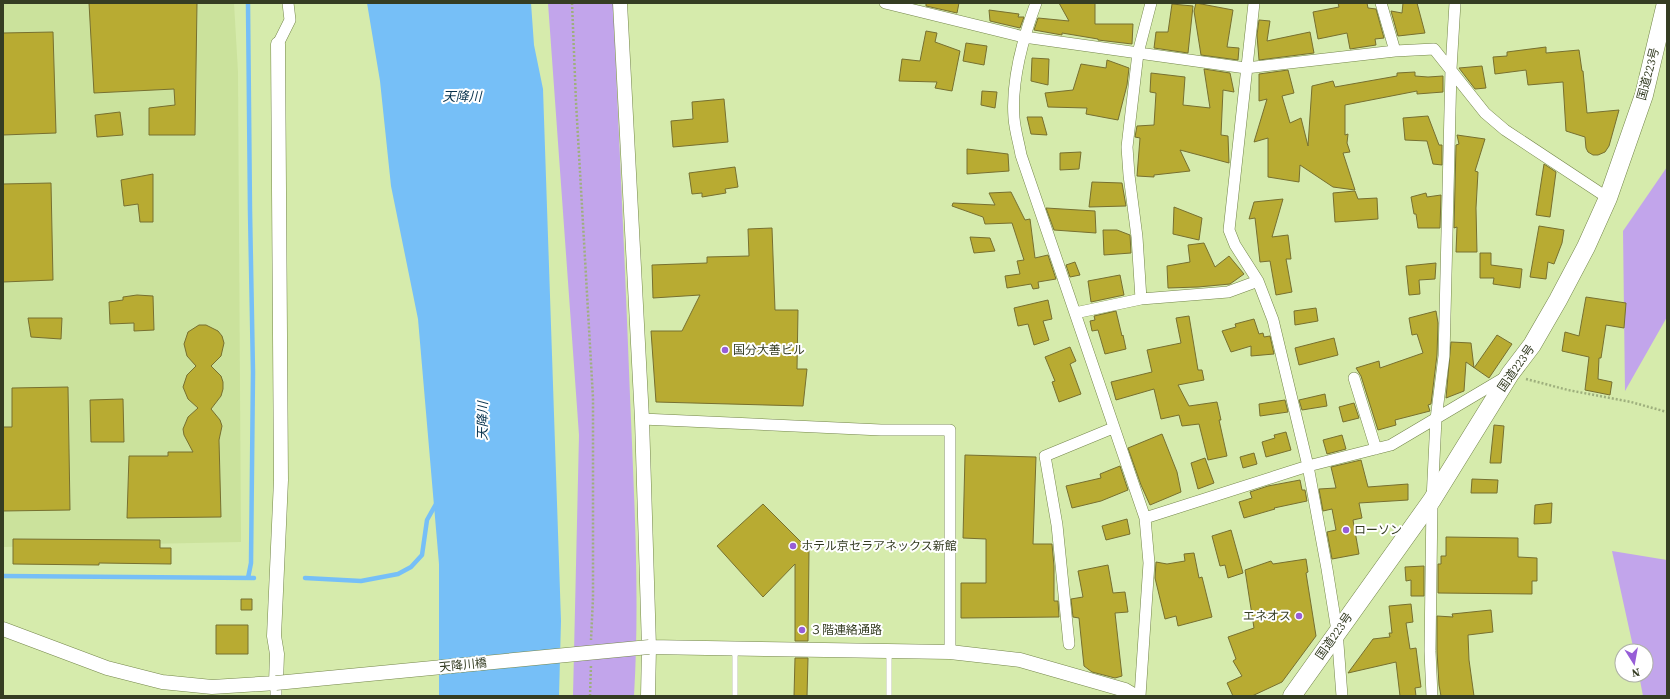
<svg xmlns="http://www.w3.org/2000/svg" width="1670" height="699" font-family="'Source Serif 4','Noto Sans JP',serif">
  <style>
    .built { fill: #cbe29c }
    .green { fill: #c2a5eb }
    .water { fill: #76bff7 }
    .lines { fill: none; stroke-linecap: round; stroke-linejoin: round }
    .stream { stroke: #76bff7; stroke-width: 4.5 }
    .building { fill: #b8ab32; stroke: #777030 }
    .service-casing { stroke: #74864a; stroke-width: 6 }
    .minor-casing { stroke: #74864a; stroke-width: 12 }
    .tertiary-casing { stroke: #74864a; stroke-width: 15 }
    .trunk-casing { stroke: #74864a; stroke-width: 19 }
    .path { stroke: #9eaf7d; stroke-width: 2.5; stroke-dasharray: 2 2; stroke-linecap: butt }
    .service { stroke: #fff; stroke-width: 5.5 }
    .minor { stroke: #fff; stroke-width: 11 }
    .tertiary { stroke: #fff; stroke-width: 14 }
    .trunk { stroke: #fff; stroke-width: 18 }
    .tertiary-bridge-casing { stroke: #74864a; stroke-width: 15; stroke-linecap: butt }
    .tertiary-bridge { stroke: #fff; stroke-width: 14 }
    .poi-dot { fill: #975ed7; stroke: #fff; stroke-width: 1.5 }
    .labels { text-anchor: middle; stroke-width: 4; stroke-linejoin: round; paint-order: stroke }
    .street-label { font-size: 12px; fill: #353d23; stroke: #fff }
    .poi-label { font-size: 12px; fill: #353d23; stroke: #fff; text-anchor: start }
    .water-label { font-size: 13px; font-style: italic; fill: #06314c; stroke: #fff }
  </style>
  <rect width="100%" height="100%" fill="#d6ebac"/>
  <path class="built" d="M3 3H234L238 72 241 542 3 547Z"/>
  <path class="green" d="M548 3H613C619 134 625 265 630 396 634 496 640 596 634 696H573L579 435Z
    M1667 167V317L1625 391 1623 231Z
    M1612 551 1667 560V696H1643L1639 675H1646V651H1634Z"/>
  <path class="water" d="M367 3H531L534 45 543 89 561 621 559 696H439V564L418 319 391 186 380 81Z"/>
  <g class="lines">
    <path class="stream" d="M3 576 254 578
      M248 578 251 563 253 372 250 211 248 3
      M305 578 361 581 398 574 411 567 422 555 427 520 436 504"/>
  </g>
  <path class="building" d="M89 3H197L195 135H149V108L175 105 174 89 94 93Z
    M926 3H959L957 13 926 6Z
    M1059 3H1095V24H1133L1132 44 1098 40V39L1062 33V35L1034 30 1038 18 1069 21Z
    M1196 3 1233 10 1227 47 1239 48 1238 60 1201 55 1194 11Z
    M1338 3H1367L1368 8 1376 9 1384 38 1375 39 1376 45 1350 49 1347 33 1318 39 1313 12 1339 7Z
    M1403 3H1417L1425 33 1398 36 1391 11 1402 13Z
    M1172 4 1193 6 1188 53 1154 48 1156 32H1168Z
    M989 10 1019 14 1018 17H1024L1020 28 990 21Z
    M1259 20 1270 21 1267 41 1310 32 1314 53 1259 60 1257 35Z
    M926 31 937 33 935 42 960 51 952 91 935 88 937 82 899 81 902 59 920 61Z
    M53 32 56 133 3 135V33Z
    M966 43 987 46 984 65 963 61Z
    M1546 47V53L1579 50 1582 71H1583L1587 113 1619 110 1609 146 1605 152 1598 155H1593L1588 152 1586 148 1585 137 1566 131 1563 82 1528 85 1526 70 1495 74 1493 57 1507 56V52Z
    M1032 58 1049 59 1048 85 1031 81Z
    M1107 60 1129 68 1127 85 1118 120 1086 114 1087 108 1048 107 1045 93 1073 90 1081 64 1106 68Z
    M1482 66 1486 88 1475 89 1459 68Z
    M1204 69 1230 73 1234 92 1223 90 1221 135 1228 136 1229 163 1180 150 1190 171 1154 175V177L1137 176 1140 138 1135 137 1137 126 1154 125 1156 93 1150 92 1151 73 1185 77 1183 105 1210 108Z
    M1288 70 1294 93 1282 96 1290 123 1301 118 1308 146 1312 86 1333 81 1335 87 1397 76V73L1415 72V76L1428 77 1443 76V92L1417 94V91L1345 105V135L1348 134 1347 143 1350 152 1343 153 1355 190 1333 187 1300 165 1299 182 1268 177V138L1254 142 1267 99 1259 101V74Z
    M982 91 997 92 995 108 981 105Z
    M724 99 728 142 673 147 671 121 693 119 692 102Z
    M120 112 123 135 97 137 95 115Z
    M1428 116 1439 145H1442V165L1433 164 1427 141 1405 140 1403 118Z
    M1027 117H1042L1047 135 1031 134Z
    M1457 135 1485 139 1475 171 1478 172 1476 208 1477 252H1456L1457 227 1454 228 1456 145 1459 144Z
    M967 149 1008 154 1009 171 967 174Z
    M1081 152 1079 169 1060 170V153Z
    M1544 164 1556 172 1550 217 1536 215Z
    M735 167 738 187 725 189 726 193 702 197V193L692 194 689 173Z
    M153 174V222H140L138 204 124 206 121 180Z
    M1092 182 1122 183 1126 206 1089 207Z
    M51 183 53 280 3 282V184Z
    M1355 191 1358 199 1377 198 1378 219 1335 222 1333 193Z
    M1011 192 1025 220 1030 219 1035 258 1048 255 1056 279 1038 282 1039 288 1033 289 1031 284 1007 288 1005 276 1020 274 1017 261 1024 260 1012 223 985 224 983 217 952 206 953 203 995 205 989 193Z
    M1426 193 1427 197 1441 195 1440 228H1418L1416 214H1414L1411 197Z
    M1283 199 1272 237 1288 235 1291 259H1286L1292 292 1276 295 1270 261 1260 262 1255 218 1249 219 1254 202Z
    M1174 207 1202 218 1199 240 1173 234Z
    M1046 208 1095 211 1096 233 1054 230Z
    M1539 226 1564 230 1562 243 1554 264 1548 262 1546 279 1530 277Z
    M772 228 775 310H798L797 369H807L803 406 656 402 651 331H682L700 295 653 298 652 265 707 263V257L749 256 748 229Z
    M1103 230H1117L1130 235 1131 253 1104 255Z
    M970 237 990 238 995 251 974 253Z
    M1204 243 1215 267 1229 256 1244 274 1230 284 1198 287 1168 288 1167 266 1190 262 1188 245Z
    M1480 253H1491V265L1522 269 1520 288 1493 284 1494 278H1480Z
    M1075 262 1080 275 1070 277 1066 265Z
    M1436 263 1435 279 1419 280 1420 294 1409 295 1406 266Z
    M1120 275 1124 295 1091 302 1088 281Z
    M137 295 153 296 154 330 134 331V323L110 324 109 302 123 300V297Z
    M1586 297 1626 303 1624 328 1606 325 1601 358H1599L1598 379 1612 382 1610 395 1585 390 1589 357 1562 351 1565 332 1579 336Z
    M1048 300 1052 319 1043 321 1049 340 1034 345 1028 324 1018 326 1014 308Z
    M1316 308 1318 321 1295 325 1294 311Z
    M1116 311 1122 336 1123 335 1126 349 1105 354 1098 330 1092 331 1090 321 1095 320 1094 316Z
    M1436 311 1438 323 1437 355 1431 404 1428 405 1430 411 1395 420 1396 425 1378 430 1361 376 1356 368 1379 361 1380 368 1423 353 1417 334 1412 335 1409 318Z
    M1189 316 1198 370H1202L1204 380 1178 385 1189 406 1217 402 1221 420H1219L1227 456 1208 460 1199 424 1182 426 1179 415 1161 419 1154 389 1116 400 1111 382 1152 372 1147 350 1181 343 1176 318Z
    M28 318H62L61 339 31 337Z
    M1254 319 1259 334 1263 333 1264 337 1270 336 1274 354 1251 356V346L1231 352 1222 331 1236 327 1235 324Z
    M199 325H206L218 331 222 336 224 343 221 356 211 366 221 376 223 382V389L221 396 211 409 220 420 222 426 219 440 221 517 127 518 129 456H168V452H193L184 435 183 429 188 417 198 408 188 399 183 387 187 375 196 366 187 356 184 344 188 332Z
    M1497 335 1512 344 1489 378 1466 362 1464 391 1446 398 1451 342 1471 343 1474 368Z
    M1334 338 1338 355 1299 365 1295 348Z
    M1070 347 1076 361 1070 364 1081 394 1059 402 1052 382 1055 381 1045 357Z
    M68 387 70 510 3 511V427H12V388Z
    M1325 394 1327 406 1302 410 1299 400Z
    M123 399 124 442H91L90 400Z
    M1285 400 1288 412 1260 416 1259 404Z
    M1354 403 1359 418 1343 422 1339 407Z
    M1494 425 1504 426 1501 463H1490Z
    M1286 432 1291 450 1266 457 1262 442 1275 438 1274 435Z
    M1162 434 1177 472 1181 492 1150 505 1141 485 1128 448Z
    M1342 435 1346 449 1327 454 1323 440Z
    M1254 453 1257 464 1243 468 1240 457Z
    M965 455 1036 457 1033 544H1052L1054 566V601H1058L1059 617 961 618V583H986V539L963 538Z
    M1205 458 1214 483 1198 489 1191 463Z
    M1361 460 1368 487 1408 484V500L1359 503 1362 518 1353 520 1359 554 1332 559 1327 532 1336 530 1332 509 1323 511 1319 489 1336 488 1331 467Z
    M1120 466 1128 490 1101 501 1072 508 1066 486 1101 478 1100 474Z
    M1472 479 1498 480 1497 493H1471Z
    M1300 480 1302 490H1305L1307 501 1274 508 1275 509 1244 518 1239 502 1252 498 1250 492 1268 486Z
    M1552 503 1551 523 1534 524 1535 505Z
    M763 504 809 550 808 641H795V564L763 597 717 546Z
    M1127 519 1130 534 1106 540 1102 526Z
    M1231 530 1243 573 1228 578 1225 565 1220 566 1212 536Z
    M1446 537 1518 538V557L1537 558V581H1532V594L1438 593V564H1441V556H1446Z
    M13 539 160 540V548H171V564L99 563V565L13 564Z
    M1194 553 1199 578 1202 577 1212 617 1178 626 1176 616 1165 619 1155 578 1156 562 1167 564 1185 561 1184 554Z
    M1306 559 1308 572 1306 573 1316 636 1282 682 1252 696H1233L1227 683 1242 676 1233 661 1236 659 1228 637 1254 628 1245 570 1271 561 1273 564Z
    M1108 565 1113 593 1125 592 1128 612 1115 613 1122 676 1115 678 1092 672 1084 666 1079 618 1073 617 1071 599 1083 597 1078 571Z
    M1424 566V596H1411V580L1406 581 1405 567Z
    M241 599H252V610H241Z
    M1411 604 1413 622 1406 623 1410 649 1416 648 1421 687 1415 688 1416 696H1400L1396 662 1348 673 1373 639 1390 637 1389 633H1392L1389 606Z
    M1491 610 1493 632 1468 635 1469 660 1474 696H1441L1439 685 1437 651V616L1453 617 1452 614Z
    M216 625H248V654H216Z
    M795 658H808L807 696H794Z"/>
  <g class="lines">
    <defs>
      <path id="service" d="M735 648V696
        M889 696V651"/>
      <path id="minor" d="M885 3 1024 37 1246 68 1395 51 1434 49 1485 113 1505 130 1608 198
        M1036 3C1023 38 1011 80 1014 118 1015 131 1019 143 1021 155L1145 518 1149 563 1140 696
        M1254 3 1229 230 1235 245 1258 281 1273 320 1308 466 1327 569 1337 631 1342 696
        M1381 3 1395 51
        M278 44 290 20 288 3
        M1141 299 1137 237 1129 175 1127 147 1138 53 1151 3
        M1075 313 1141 299 1228 292 1258 281
        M1354 378 1376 449
        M642 419 881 430H950V652
        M1145 518 1308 466 1391 445 1504 378
        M1069 644 1057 525 1045 456 1113 428
        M276 696V683
        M1432 696 1430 651 1432 500 1436 419 1444 356 1451 69 1455 3"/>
      <path id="tertiary" d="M620 3 642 419 649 647 648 696
        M3 629 107 668 162 682 212 687 276 683 277 654 274 636 281 480 278 44
        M649 647 950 652 1020 660 1125 690 1135 696"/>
      <path id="trunk" d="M1292 696 1432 500 1510 374 1532 345 1558 300 1586 247 1608 198 1644 95 1666 3"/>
    </defs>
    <use href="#service" class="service-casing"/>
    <use href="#minor" class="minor-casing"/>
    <use href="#tertiary" class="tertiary-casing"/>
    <use href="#trunk" class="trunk-casing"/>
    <path class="path" d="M572 3 576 102 593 398V598L591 640
      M1526 379 1568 390 1631 402 1667 412
      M590 696 591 665"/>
    <use href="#service" class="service"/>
    <use href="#minor" class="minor"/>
    <use href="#tertiary" class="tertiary"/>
    <use href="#trunk" class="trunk"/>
    <defs>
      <path id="tertiary-bridge" d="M276 683 649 647"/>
    </defs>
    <use href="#tertiary-bridge" class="tertiary-bridge-casing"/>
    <use href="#tertiary-bridge" class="tertiary-bridge"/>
  </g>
  <g class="poi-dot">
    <circle cx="725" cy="350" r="4"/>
    <circle cx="1346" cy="530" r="4"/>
    <circle cx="793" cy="546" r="4"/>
    <circle cx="1299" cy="616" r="4"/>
    <circle cx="802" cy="630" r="4"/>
  </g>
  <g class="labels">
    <g class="street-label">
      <text transform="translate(1648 74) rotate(-75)" y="4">国道223号</text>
      <text transform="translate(1516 368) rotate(-55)" y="4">国道223号</text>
      <text transform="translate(1334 636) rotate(-55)" y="4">国道223号</text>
      <text transform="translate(463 665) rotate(-6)" y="4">天降川橋</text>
    </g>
    <g class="poi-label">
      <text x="733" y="354">国分大善ビル</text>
      <text x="1354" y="534">ローソン</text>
      <text x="801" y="550">ホテル京セラアネックス新館</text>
      <text x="1291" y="620" text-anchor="end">エネオス</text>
      <text x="810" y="634">３階連絡通路</text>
    </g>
    <g class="water-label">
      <text x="462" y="101">天降川</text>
      <text transform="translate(482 421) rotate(-89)" y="5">天降川</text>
    </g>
  </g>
  <rect width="1670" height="699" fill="none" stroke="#353d23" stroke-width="8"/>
  <g transform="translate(1634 663) rotate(169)"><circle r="19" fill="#ffffff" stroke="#aeb1a7"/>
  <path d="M0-3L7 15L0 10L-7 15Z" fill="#975ed7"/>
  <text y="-6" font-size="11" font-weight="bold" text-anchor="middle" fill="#353d23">N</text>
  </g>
</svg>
